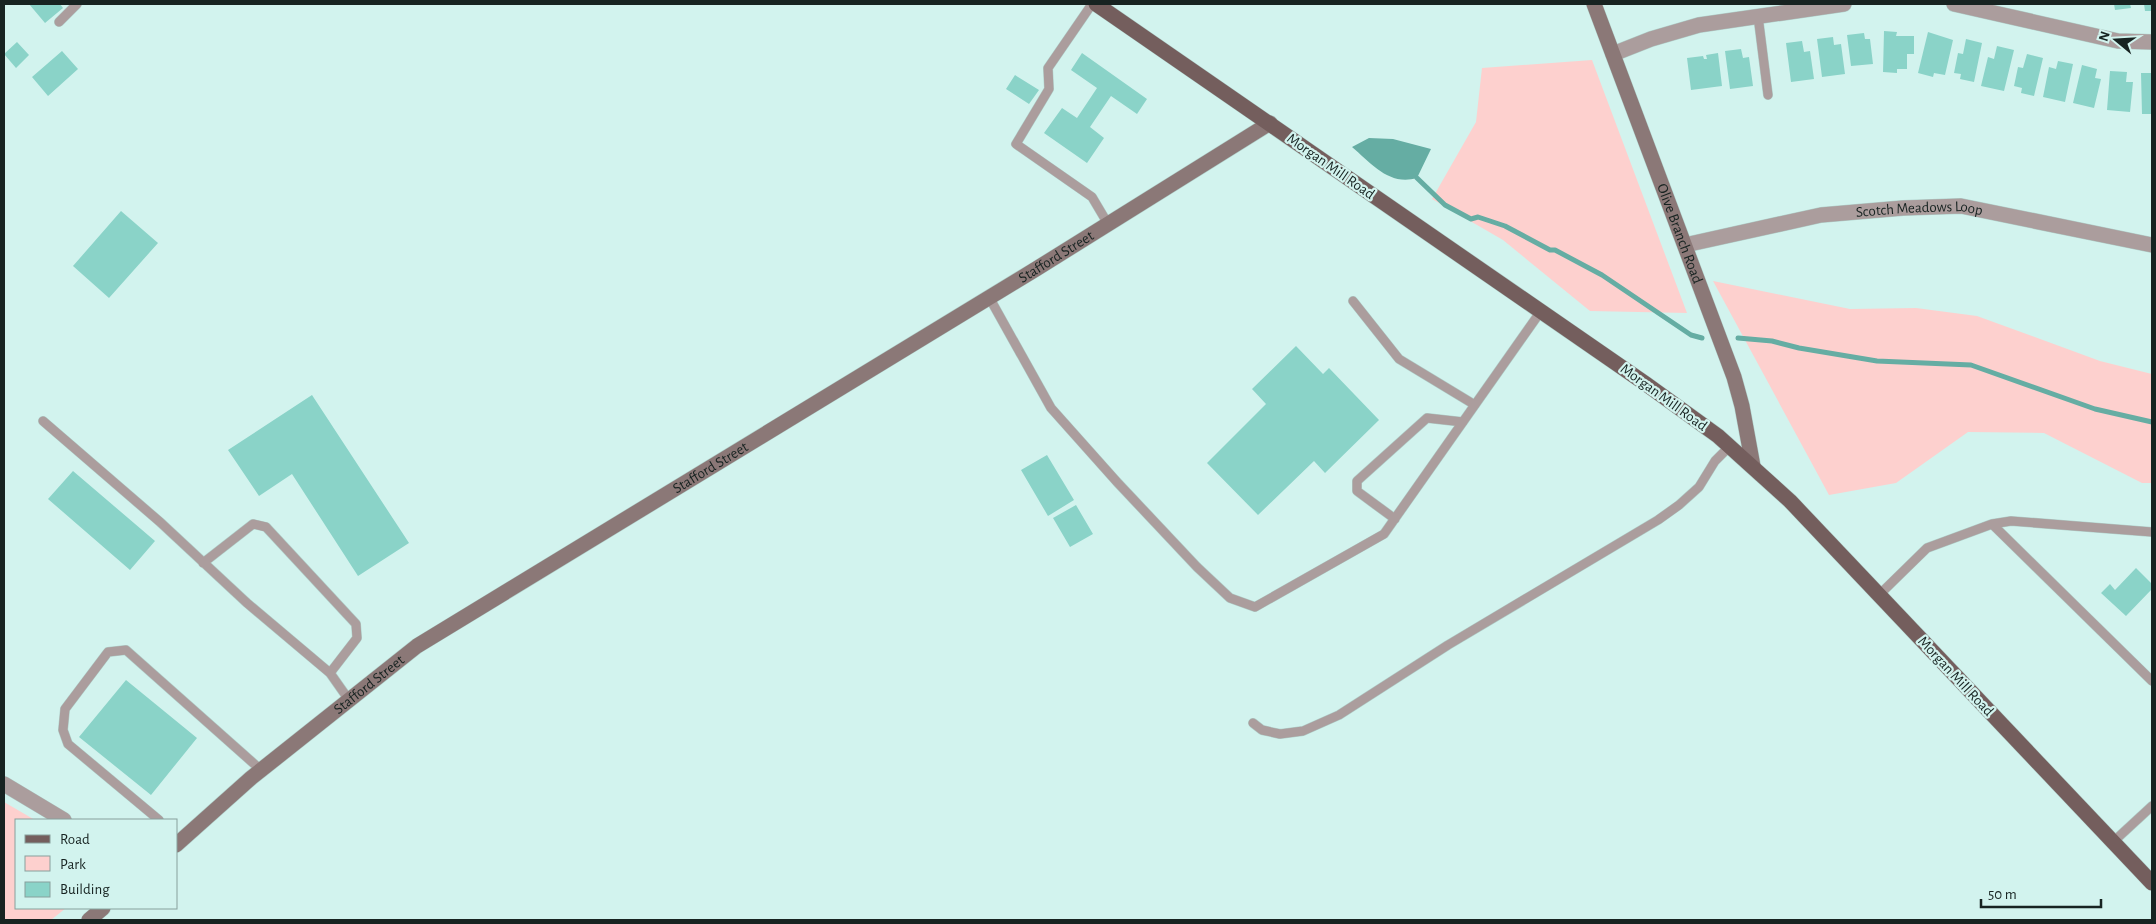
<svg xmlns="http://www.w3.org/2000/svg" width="2156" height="924" font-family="'Alegreya Sans',sans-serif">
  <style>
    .green { fill: #fdd0ce }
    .water { fill: #65ada3 }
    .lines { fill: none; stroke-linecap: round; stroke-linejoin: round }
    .stream { stroke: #65ada3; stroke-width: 5 }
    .building { fill: #8ad3c8 }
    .lane-casing { stroke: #b0cec9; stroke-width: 10 }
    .street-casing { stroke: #b0cec9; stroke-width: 16 }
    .secondary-casing { stroke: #b0cec9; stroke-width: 16 }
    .primary-casing { stroke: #b0cec9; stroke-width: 16 }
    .lane { stroke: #ab9d9d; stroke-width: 9 }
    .street { stroke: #ab9d9d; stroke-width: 15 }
    .secondary { stroke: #8b7877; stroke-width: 15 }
    .primary { stroke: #745e5d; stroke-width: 15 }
    .labels { text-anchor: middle; stroke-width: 4.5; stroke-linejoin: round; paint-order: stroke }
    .street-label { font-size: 15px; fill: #172321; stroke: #d2f3ee }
  </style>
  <rect width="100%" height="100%" fill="#d2f3ee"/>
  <path class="green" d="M1592 60 1687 313 1590 311 1503 240 1432 199 1476 122 1482 68Z
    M1713 281 1850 309 1916 308 1977 316 2100 361 2152 374V483H2142L2044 433 1968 432 1896 483 1829 495Z
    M4 802 35 820H16V908H66L51 920H4Z"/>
  <path class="water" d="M1369 138 1393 139 1431 149 1417 178C1389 186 1372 164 1352 147Z"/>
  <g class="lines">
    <path class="stream" d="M1417 178 1445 205 1471 219 1478 217 1505 226 1550 250H1555L1602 275 1691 335 1702 338
      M1738 338 1772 341 1799 348 1877 361 1971 365 2095 409 2152 422"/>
  </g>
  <path class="building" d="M29 4H60L63 8 45 23Z
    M2114 4H2130L2131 8 2115 10Z
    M2144 4H2152V11H2145Z
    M1884 31 1897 32 1896 36H1914V54H1907V69H1897V73L1883 72Z
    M1928 32 1953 40 1945 75 1934 73 1933 77 1918 73Z
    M1864 33 1865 39H1870L1873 64 1851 66 1847 35Z
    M1833 37 1834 45 1841 44 1845 74 1822 77 1817 39Z
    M1966 39 1982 43 1974 82 1960 79 1961 74 1954 73 1958 53 1963 54Z
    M1802 41 1804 52 1810 51 1814 79 1791 82 1786 43Z
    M17 42 29 55 16 68 4 54Z
    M1997 46 2014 50 2004 91 1981 86 1988 57 1994 59Z
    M1741 49 1743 58 1749 57 1753 86 1730 89 1725 51Z
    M62 51 78 69 48 96 32 77Z
    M1082 53 1147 99 1137 114 1111 96 1090 127 1104 138 1087 163 1044 133 1062 108 1077 118 1097 88 1071 70Z
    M1718 53 1722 86 1691 90 1687 58 1703 56 1704 59H1707L1706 55Z
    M2027 54 2043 58 2034 96 2021 93 2022 88 2014 86 2018 67 2023 68Z
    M2058 61 2073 64 2065 102 2043 97 2049 67 2056 69Z
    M2082 65 2097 69 2095 78 2101 79 2094 108 2073 103Z
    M2110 71 2127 72 2126 82H2133L2130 112 2107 110Z
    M2141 73H2152V114H2142Z
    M1015 75 1039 90 1029 104 1006 89Z
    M121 211 158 243 109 298 73 266Z
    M1296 346 1323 374 1329 368 1379 420 1325 473 1314 461 1258 515 1207 463 1266 404 1252 389Z
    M312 395 409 543 358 576 292 474 259 496 228 450Z
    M1047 455 1074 500 1048 516 1021 470Z
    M73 471 155 541 130 570 48 499Z
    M1076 505 1093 534 1070 547 1053 518Z
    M2136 568 2152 584V589L2126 616 2101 593 2110 584 2115 590Z
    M126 680 197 738 151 795 79 737Z"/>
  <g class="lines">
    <defs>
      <path id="lane" d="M1092 4 1048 68 1049 89 1016 144 1092 197 1108 224
        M1758 16 1768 95
        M59 22 77 4
        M989 297 1051 408 1117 482 1197 567 1230 598 1255 607 1384 534 1541 311
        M1353 301 1399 359 1475 405
        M43 421 160 522 247 603 330 673 349 700
        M1395 519 1357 491V481L1427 418 1463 422
        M2152 532 2011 521 1992 524 2152 681
        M203 563 253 524 266 527 356 624 357 638 330 673
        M1880 594 1927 548 1992 524
        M1253 723 1262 730 1280 734 1303 731 1339 715 1448 645 1658 520 1679 505 1699 487 1715 461 1730 446
        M159 820 68 744 63 730 65 709 108 652 126 650 261 770
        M2113 842 2152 806"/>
      <g id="street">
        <path d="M1954 4 2118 41 2152 42"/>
        <path d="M1613 54 1651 39 1699 25 1844 4"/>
        <path id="s1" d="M1685 245 1821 215 1903 208 1961 206 2152 245"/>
        <path d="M4 784 64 820"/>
      </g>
      <g id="secondary">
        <path id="s2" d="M1594 4 1734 377 1742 406 1753 466"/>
        <path id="s3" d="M176 845 251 778 417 646 1036 269 1270 123"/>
        <path d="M89 920 103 908"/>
      </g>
      <path id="primary" d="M1096 4 1646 384 1718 436 1790 501 2152 883"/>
    </defs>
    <use href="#lane" class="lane-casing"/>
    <use href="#street" class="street-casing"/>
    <use href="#secondary" class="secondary-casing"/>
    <use href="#primary" class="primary-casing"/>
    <use href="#lane" class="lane"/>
    <use href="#street" class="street"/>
    <use href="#secondary" class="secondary"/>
    <use href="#primary" class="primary"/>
  </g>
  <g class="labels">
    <g class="street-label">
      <text transform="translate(1331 166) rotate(35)" y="5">Morgan Mill Road</text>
      <text dy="5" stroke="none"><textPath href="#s1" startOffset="238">Scotch Meadows Loop</textPath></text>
      <text dy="5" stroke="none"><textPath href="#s2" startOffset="245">Olive Branch Road</textPath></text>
      <text dy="5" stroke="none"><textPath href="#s3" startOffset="1061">Stafford Street</textPath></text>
      <text transform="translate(1664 397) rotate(36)" y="5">Morgan Mill Road</text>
      <text dy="5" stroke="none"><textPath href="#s3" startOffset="656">Stafford Street</textPath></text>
      <text transform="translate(1956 676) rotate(47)" y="5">Morgan Mill Road</text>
      <text dy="5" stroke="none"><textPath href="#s3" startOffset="251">Stafford Street</textPath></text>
    </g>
  </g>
  <rect width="2156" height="924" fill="none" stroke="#172321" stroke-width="10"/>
  <rect x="15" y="819" width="162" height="90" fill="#d2f3ee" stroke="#87a09c"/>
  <rect x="25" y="835" width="25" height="8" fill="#745e5d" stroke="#87a09c"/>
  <text x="60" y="844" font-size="15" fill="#172321">Road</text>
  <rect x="25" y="856" width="25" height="15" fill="#fdd0ce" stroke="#87a09c"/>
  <text x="60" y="869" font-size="15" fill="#172321">Park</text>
  <rect x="25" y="882" width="25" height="15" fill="#8ad3c8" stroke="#87a09c"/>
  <text x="60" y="894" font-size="15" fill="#172321">Building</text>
  <g transform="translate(2116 40) rotate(288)" stroke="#d2f3ee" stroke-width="4" paint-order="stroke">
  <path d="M0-4L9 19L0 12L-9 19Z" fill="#172321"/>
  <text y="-8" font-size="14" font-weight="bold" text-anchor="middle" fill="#172321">N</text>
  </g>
  <path d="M1981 899v8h120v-8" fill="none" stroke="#172321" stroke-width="2.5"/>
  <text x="1988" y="899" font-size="15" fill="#172321" stroke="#d2f3ee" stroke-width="4" paint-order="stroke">50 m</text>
</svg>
